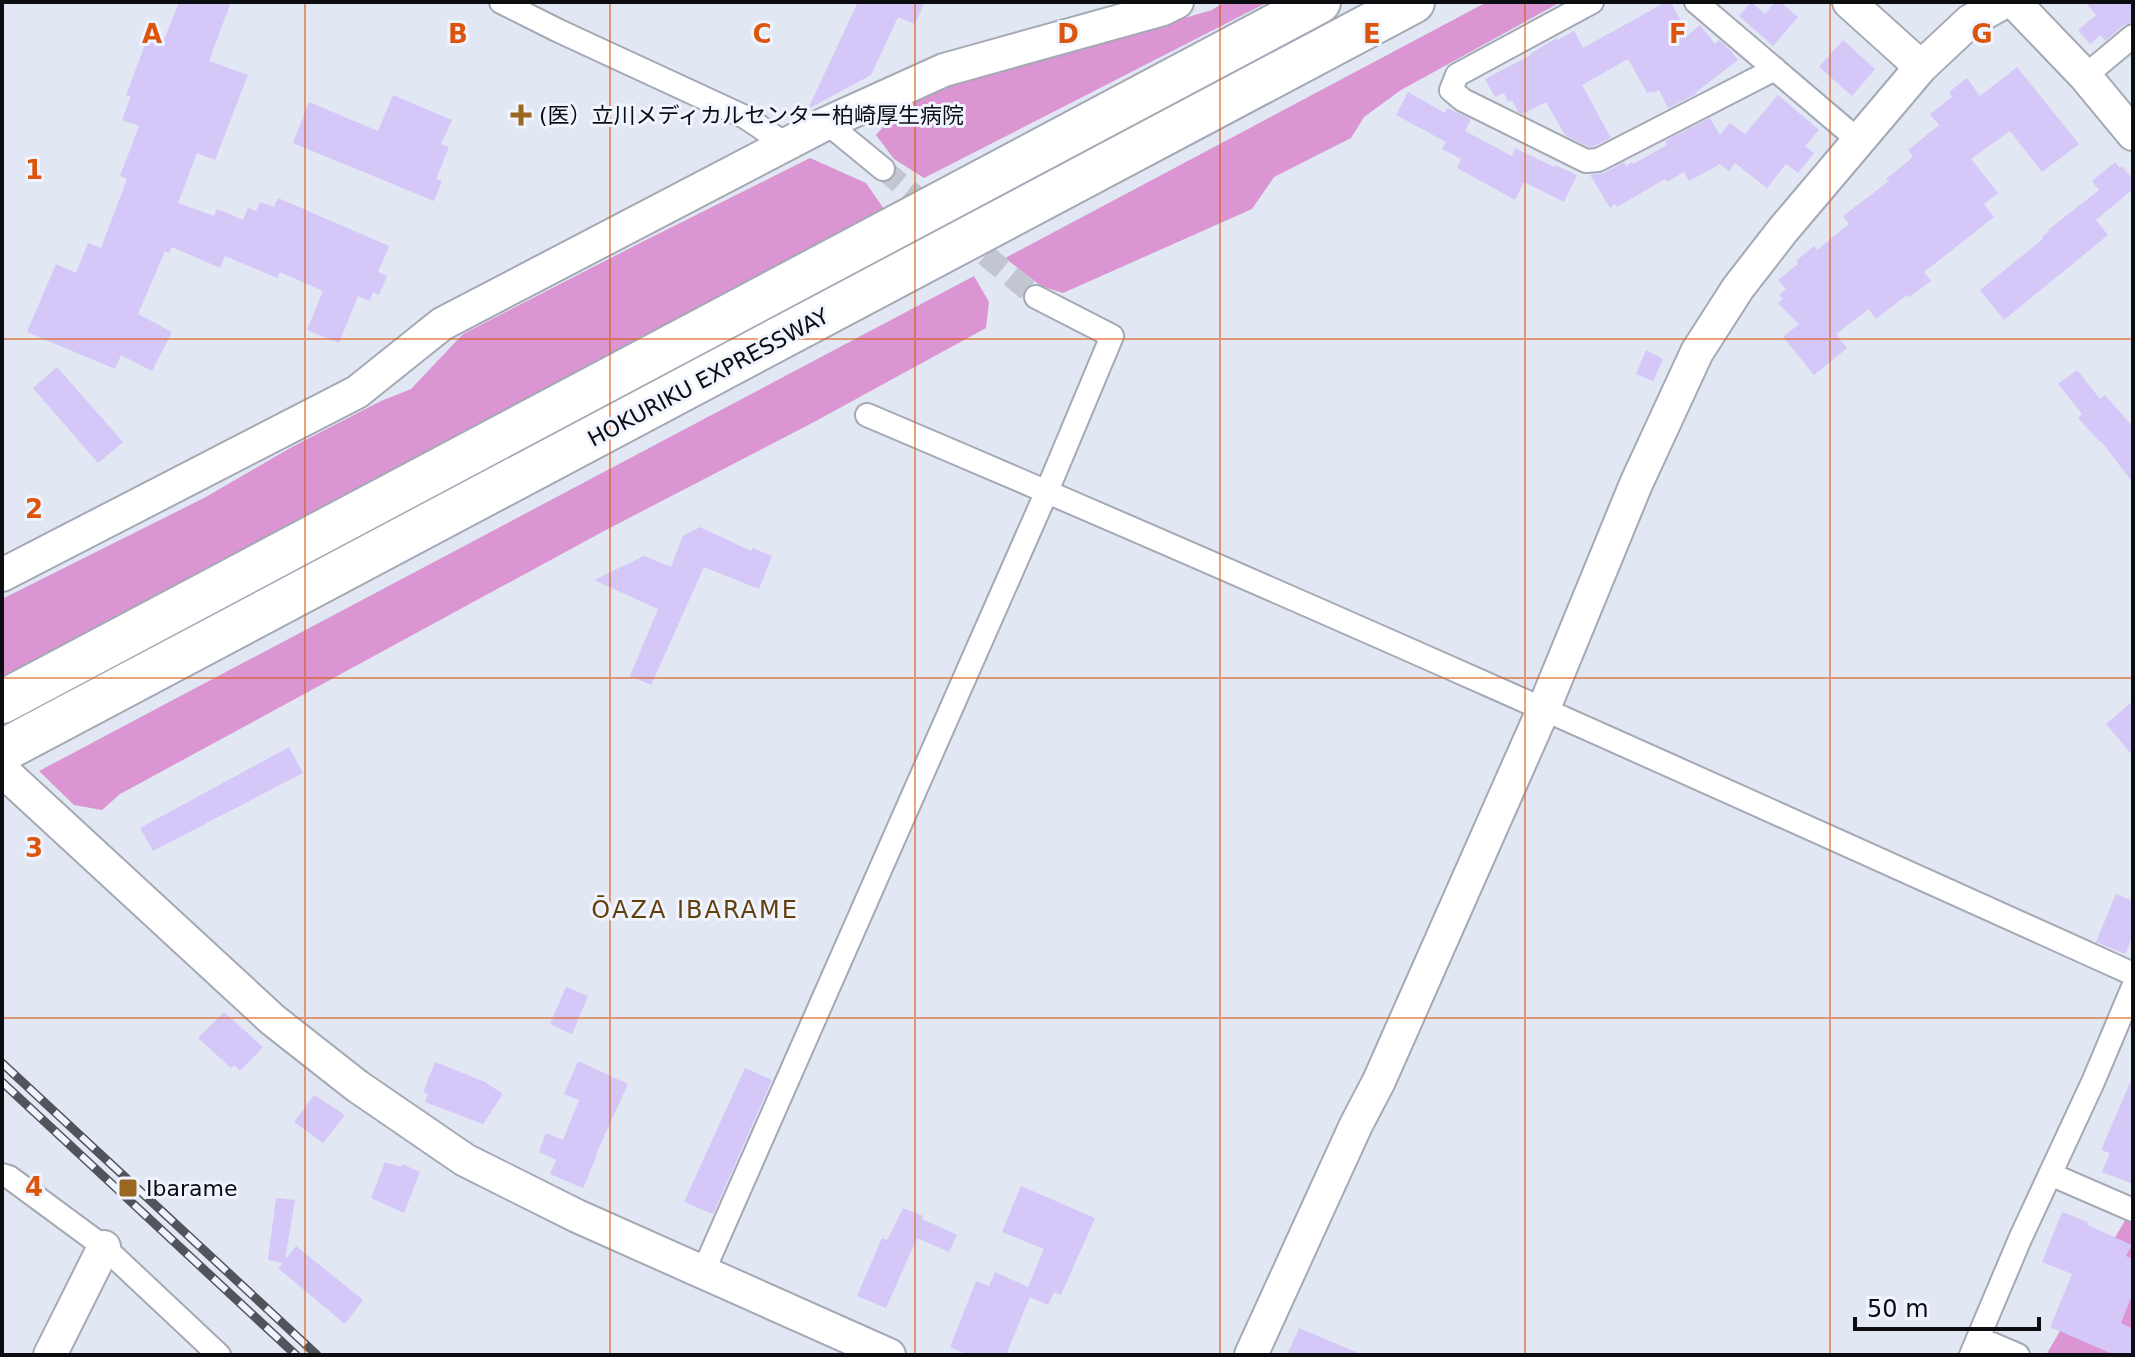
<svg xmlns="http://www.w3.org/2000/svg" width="2135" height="1357" font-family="'DejaVu Sans','Noto Sans JP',sans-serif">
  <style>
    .forest { fill: #da95d2 }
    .building { fill: #d5c7f8 }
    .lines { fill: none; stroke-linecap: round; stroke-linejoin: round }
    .street-tunnel { stroke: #c1c6d1; stroke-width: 22; stroke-dasharray: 22 11; stroke-linecap: butt }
    .street-casing { stroke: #a4a9b5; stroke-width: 26 }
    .secondary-casing { stroke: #a4a9b5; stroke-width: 36 }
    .highway-casing { stroke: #a4a9b5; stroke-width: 46 }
    .street { stroke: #fff; stroke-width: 22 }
    .secondary { stroke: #fff; stroke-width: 32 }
    .highway { stroke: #fff; stroke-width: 42 }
    .rail-casing { stroke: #51545a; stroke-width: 9 }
    .rail { stroke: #f0f4fe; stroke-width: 6; stroke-dasharray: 18; stroke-linecap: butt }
    .grid { fill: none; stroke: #dd550c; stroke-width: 2; stroke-opacity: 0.55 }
    .poi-dot { fill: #9b661f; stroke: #f0f4fe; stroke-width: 3 }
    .labels { text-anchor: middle; stroke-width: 6; stroke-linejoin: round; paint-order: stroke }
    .poi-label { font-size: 22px; fill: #0b0d11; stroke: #f0f4fe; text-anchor: start }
    .street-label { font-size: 22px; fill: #0b0d11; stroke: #f0f4fe }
    .neighbourhood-label { font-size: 24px; letter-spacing: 2px; fill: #633f0d; stroke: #f0f4fe }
    .grid-label { font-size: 26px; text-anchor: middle; font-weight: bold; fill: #dd550c; stroke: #f0f4fe; stroke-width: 6; stroke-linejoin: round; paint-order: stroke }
  </style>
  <rect width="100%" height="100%" fill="#e1e7f3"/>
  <path class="forest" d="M1225 2H1268L924 178 894 159 876 135 896 112 949 80 1147 29 1212 10Z
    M1487 2H1561L1401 90 1364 117 1351 138 1274 177 1252 209 1063 293 1041 286 1005 258Z
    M810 158 866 183 884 209 2 681V599L204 498 292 447 381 401 411 389 463 334 636 245Z
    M974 276 989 302 986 328 814 422 604 531 203 749 120 794 102 810 74 805 39 771Z
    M2133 1207V1355H2046Z"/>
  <path class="building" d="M179 2H231L209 61 248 75 215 160 197 153 178 203 214 216 217 209 243 220 248 208 256 211 260 202 274 207 278 198 389 246 378 272 387 276 379 295 373 292 370 301 358 296 339 343 307 330 323 291 280 272 277 278 225 256 220 268 172 247 169 253 165 251 138 314 172 332 152 371 121 355 115 369 27 332 56 264 76 273 88 243 101 248 127 179 120 176 139 126 122 120 131 96 126 95 150 32 165 38Z
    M858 2H925L915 24 898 17 871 75 808 109Z
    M1666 2H1671L1688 35 1700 25 1715 44 1719 40 1730 50 1738 60 1695 93 1696 94 1668 108 1659 90 1653 93 1652 91 1647 93 1628 59 1582 85 1611 138 1594 146 1589 147 1565 135 1546 102 1522 114 1518 112 1512 100 1508 102 1504 93 1495 97 1485 79 1531 55 1530 54 1557 38 1558 40 1574 31 1583 48Z
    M1751 2 1765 14 1775 2H1780L1798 17 1773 46 1739 16Z
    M2085 2H2133V22L2124 25 2105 41 2101 35 2090 44 2078 30 2096 15Z
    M1843 40 1875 69 1852 96 1819 67Z
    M2017 67 2079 144 2042 172 2010 131 1971 159 1998 193 1984 204 1994 217 1924 272 1931 281 1909 297 1907 295 1876 319 1869 309 1836 334 1847 348 1814 375 1783 337 1799 324 1778 303 1783 299 1779 295 1786 289 1778 280 1798 264 1796 261 1814 246 1817 250 1849 224 1843 216 1889 181 1886 179 1913 157 1908 150 1939 125 1930 114 1952 97 1949 92 1967 78 1980 96Z
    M1408 92 1445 113 1447 108 1471 119 1465 131 1512 156 1515 148 1554 167 1555 165 1577 175 1564 202 1524 182 1515 200 1457 168 1461 159 1442 149 1446 142 1396 115Z
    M393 95 452 120 441 144 449 147 436 179 442 181 434 201 293 143 309 102 378 131Z
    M1778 95 1819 130 1805 146 1814 153 1798 173 1786 164 1767 188 1735 163 1729 171 1720 164 1689 181 1684 172 1667 182 1665 179 1617 207 1615 204 1610 208 1590 175 1604 173 1624 162 1626 166 1632 162 1633 164 1667 145 1665 141 1710 118 1720 135 1730 123 1745 134Z
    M2115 162 2120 168 2122 166 2133 180V189L2096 220 2108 235 2004 320 1980 290 2043 239 2042 237 2049 231 2048 230 2099 190 2092 181Z
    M1646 350 1663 359 1653 381 1636 374Z
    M57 367 123 442 98 463 33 388Z
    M2077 370 2100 399 2105 395 2133 427V483L2101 441 2100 442 2078 418 2082 414 2058 384Z
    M700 527 751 551 753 548 772 556 759 589 704 567 651 685 630 676 658 609 594 580 644 556 671 567 683 536Z
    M2133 701V756L2106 724Z
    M289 747 303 773 153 851 140 828Z
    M2116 894 2133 901V936L2125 954 2096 942Z
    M566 987 588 996 572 1034 550 1024Z
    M224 1012 263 1047 240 1071 234 1065 231 1068 198 1038Z
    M578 1061 628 1084 596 1154 597 1155 583 1188 550 1174 556 1160 539 1152 546 1133 563 1140 579 1100 564 1094Z
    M435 1062 485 1082 503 1094 483 1124 425 1102 428 1094 423 1092Z
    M745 1068 772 1080 713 1214 684 1202Z
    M2133 1076V1184L2102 1172 2110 1153 2101 1150Z
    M314 1095 345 1115 323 1143 294 1122Z
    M385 1162 401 1167 402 1164 420 1172 404 1213 371 1198Z
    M1021 1186 1095 1218 1061 1295 1054 1292 1048 1305 1030 1297 1006 1355H968L950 1347 976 1281 989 1286 995 1272 1028 1287 1044 1249 1002 1232Z
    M276 1198 295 1200 285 1260 296 1246 363 1300 345 1324 278 1268 283 1263 268 1260Z
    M903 1208 923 1216 922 1219 957 1235 949 1252 917 1238 886 1308 857 1296 882 1238 887 1240Z
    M2062 1212 2088 1222 2087 1225 2132 1245 2126 1256 2133 1259V1293L2121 1323 2133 1329V1355H2115L2050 1327 2072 1274 2042 1262Z
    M1299 1328 1363 1355H1287Z"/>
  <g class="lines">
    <path class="street-tunnel" d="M883 169 934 212
      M960 234 1036 297"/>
    <defs>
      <path id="street" d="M501 2 559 31 745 117 787 145
        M1592 2 1457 75 1451 90 1463 100 1586 161 1598 160 1775 69
        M1696 2 1858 140
        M2085 76 2133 36
        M827 123 883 169
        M867 415C1292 595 1713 784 2133 974
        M2050 1174 2133 1210
        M2 1175 9 1177 104 1247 219 1355
        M703 1272 1047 491 1112 336 1036 297
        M1978 1338 2018 1355
        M1971 1355 2020 1239 2093 1082 2133 987"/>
      <path id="secondary" d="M1849 2 1921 67
        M2014 2 2085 76 2133 134
        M2 575 357 392 442 324 827 123 944 70 1163 9 1177 2
        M2 770 273 1020 357 1086 465 1160 577 1216 889 1355
        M50 1355 104 1247
        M1251 1355 1356 1125 1379 1081 1544 708 1636 484 1697 352 1738 288 1783 230 1921 67 1970 21 2004 2"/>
      <path id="highway" d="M2 702 1319 2
        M2 751 1413 2"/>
    </defs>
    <use href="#street" class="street-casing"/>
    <use href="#secondary" class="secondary-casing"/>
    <use href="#highway" class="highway-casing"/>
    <use href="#street" class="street"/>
    <use href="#secondary" class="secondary"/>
    <use href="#highway" class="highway"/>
    <defs>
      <path id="rail" d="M2 1063 317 1355
        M2 1082 296 1355"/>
    </defs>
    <use href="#rail" class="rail-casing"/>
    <use href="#rail" class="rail"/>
  </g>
  <path class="grid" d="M305 2V1355M610 2V1355M915 2V1355M1220 2V1355M1525 2V1355M1830 2V1355M2 339H2133M2 678H2133M2 1018H2133"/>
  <g class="poi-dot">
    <path d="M517 103h8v8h8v8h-8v8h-8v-8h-8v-8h8z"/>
    <rect x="118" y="1178" width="20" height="20" rx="4"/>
  </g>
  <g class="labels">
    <g class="poi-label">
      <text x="539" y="123">(医）立川メディカルセンター柏崎厚生病院</text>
      <text x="146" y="1196">Ibarame</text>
    </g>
    <g class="street-label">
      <text transform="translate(708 377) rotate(-28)" y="8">HOKURIKU EXPRESSWAY</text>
    </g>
    <g class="neighbourhood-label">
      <text x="695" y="918">ŌAZA IBARAME</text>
    </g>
  </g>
  <g class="grid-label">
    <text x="152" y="43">A</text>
    <text x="458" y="43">B</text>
    <text x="762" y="43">C</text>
    <text x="1068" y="43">D</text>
    <text x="1372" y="43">E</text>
    <text x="1678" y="43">F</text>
    <text x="1982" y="43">G</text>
    <text x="34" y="179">1</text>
    <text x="34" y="518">2</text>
    <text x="34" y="857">3</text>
    <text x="34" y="1196">4</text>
  </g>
  <rect width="2135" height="1357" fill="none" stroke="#0b0d11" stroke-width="8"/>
  <path d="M1855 1317v12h184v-12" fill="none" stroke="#0b0d11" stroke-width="4"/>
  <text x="1867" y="1317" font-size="24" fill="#0b0d11" stroke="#f0f4fe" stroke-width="6" paint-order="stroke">50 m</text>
</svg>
